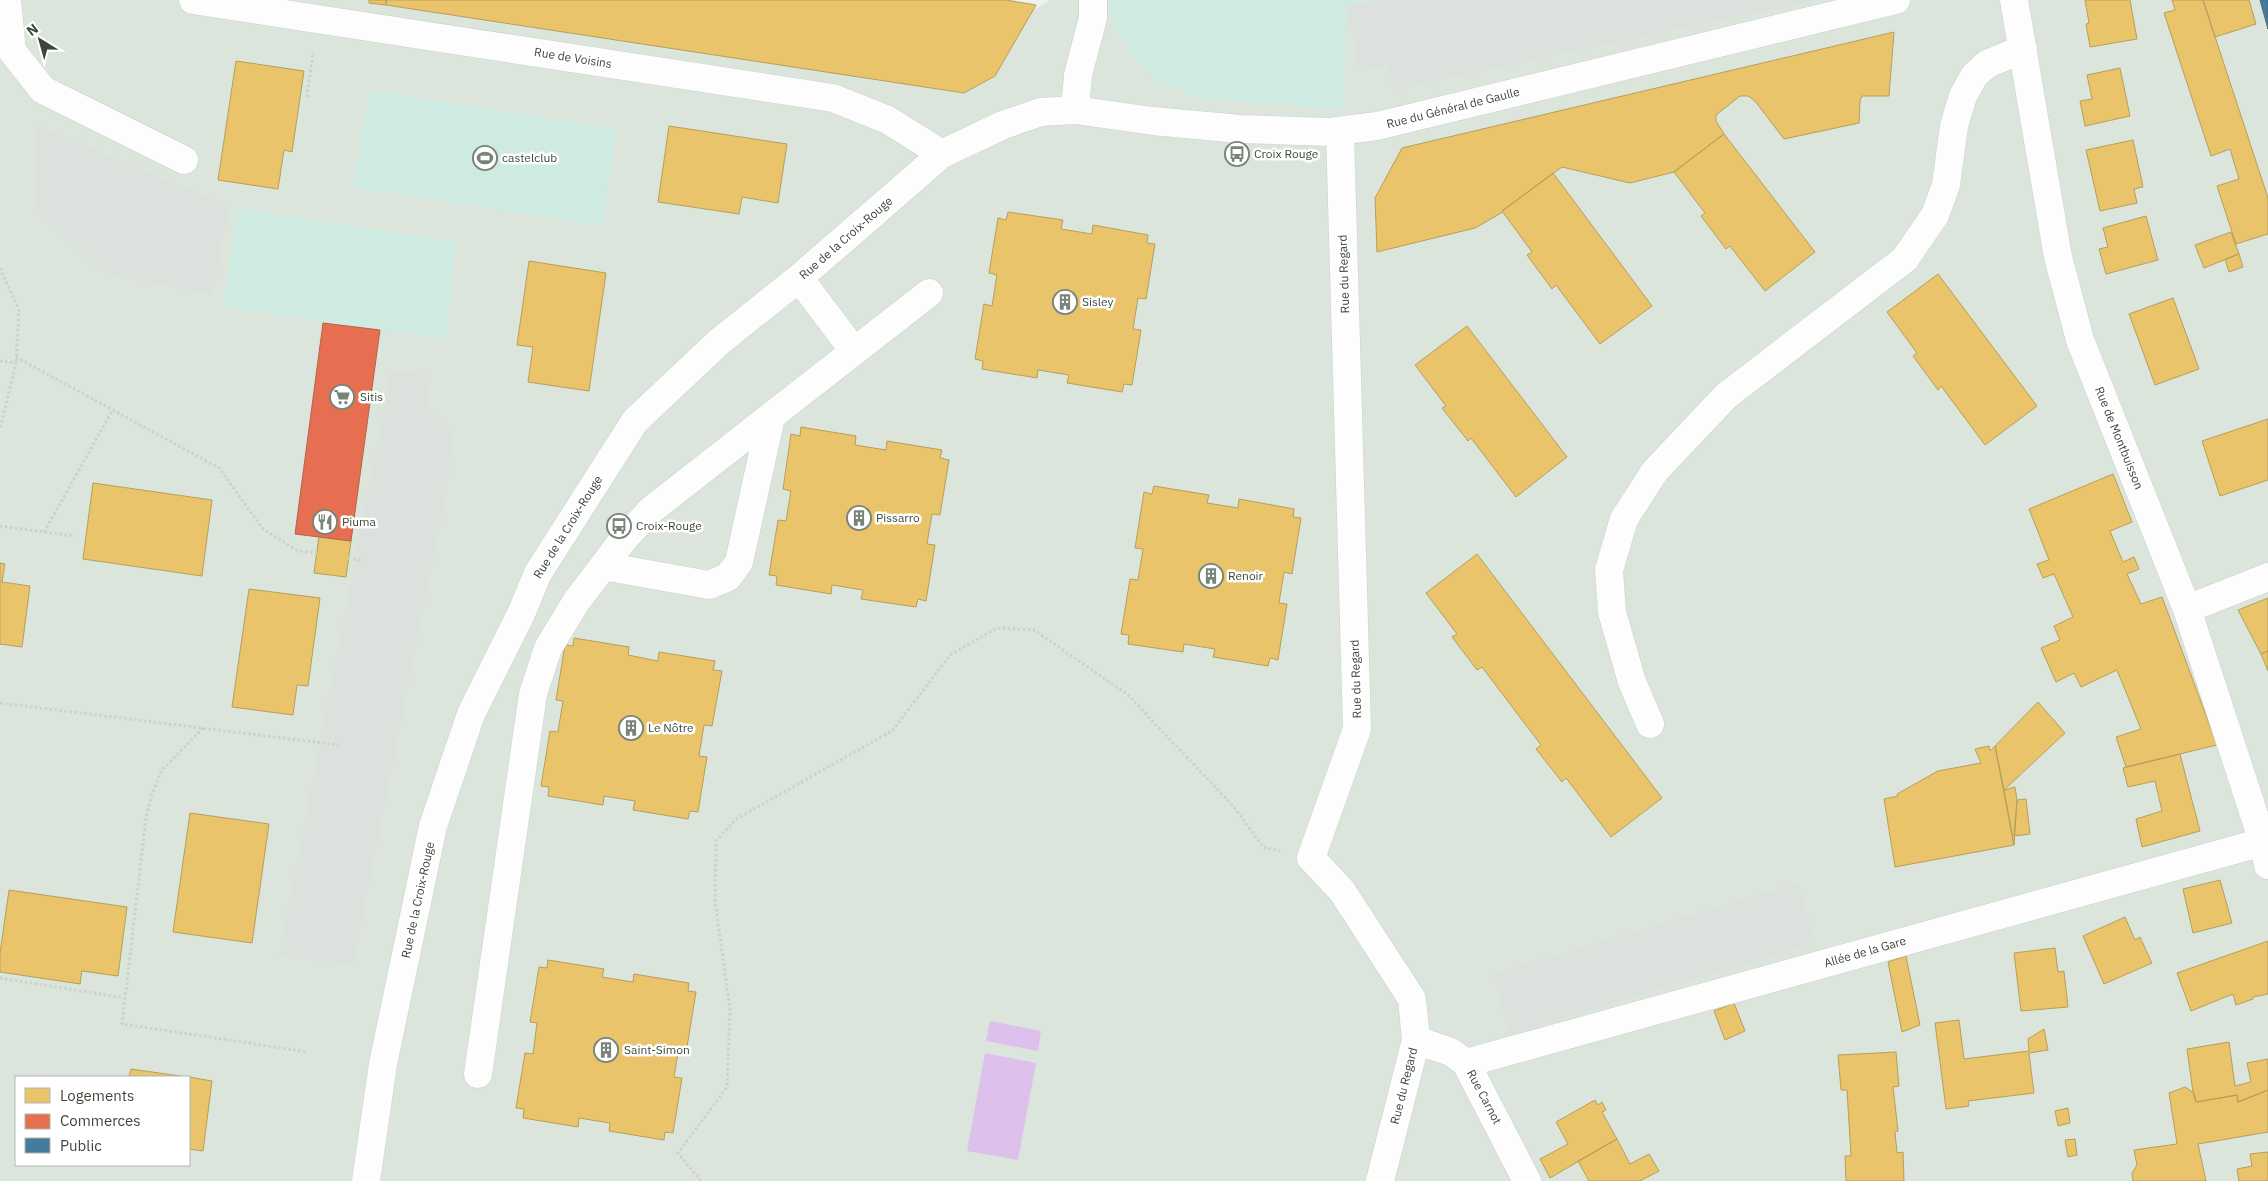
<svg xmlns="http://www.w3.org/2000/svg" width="2268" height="1181" font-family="'IBM Plex Sans',sans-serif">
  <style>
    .residential { fill: #dce5db; fill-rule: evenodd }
    .green { fill: #cfebe1 }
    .parking { fill: #dde1dd }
    .water { fill: #ddc1ec }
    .homes { fill: #e9c46a; stroke: #b59f5b }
    .shops { fill: #e76f51; stroke: #b3634a }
    .public { fill: #457b9d; stroke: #426c7f }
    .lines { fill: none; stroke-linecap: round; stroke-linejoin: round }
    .minor-casing { stroke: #cbd0cb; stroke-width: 29 }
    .path { stroke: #ccd2cb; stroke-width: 3; stroke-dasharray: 2.5 2.5; stroke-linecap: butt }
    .minor { stroke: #fcfdfc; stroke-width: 28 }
    .labels { text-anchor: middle; stroke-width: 5; stroke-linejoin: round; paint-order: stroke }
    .street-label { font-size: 12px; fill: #3b4839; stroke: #fff }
    .poi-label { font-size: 12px; fill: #3b4839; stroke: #fff; text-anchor: start }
  </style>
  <rect width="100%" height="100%" fill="#edf2ed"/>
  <path class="residential" d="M0 0H963L1031 11 1050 0H1110V14L1346 6 1375 0H2268V1181H0ZM16 1077H189V1165H16Z"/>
  <path class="green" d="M1110 0H1375L1346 6 1344 110 1199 98 1156 82 1123 42 1110 15Z
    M369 90 617 129 602 226 353 187Z
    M238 208 456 242 446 339 223 307Z"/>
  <path class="parking" d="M1375 0H1814L1393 90 1388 65 1360 71 1346 6Z
    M36 125 229 206 212 295 106 274 37 213Z
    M391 372 426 374 427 410 452 432 448 485 353 965 279 956Z
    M1798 883 1816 943 1510 1034 1493 974Z"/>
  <path class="water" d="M990 1021 1041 1031 1038 1051 986 1041Z
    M985 1053 1036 1063 1018 1160 967 1151Z"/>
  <path class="homes" d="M369 0H386V5L369 3Z
    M386 0H1006L1036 5 995 76 964 93 386 5Z
    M2085 0H2130L2137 39 2090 47 2086 24 2089 23Z
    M2172 0H2203L2268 198V234L2236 244 2217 186 2239 179 2230 149 2211 156 2164 13 2175 10Z
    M2203 0H2249L2256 24 2215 37Z
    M1894 32 1889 96H1862L1860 101 1859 123 1784 139 1755 101 1748 96H1740L1716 115V121L1724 134 1674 172 1630 183 1562 167 1502 211 1503 212 1475 228 1377 252 1375 198 1402 148Z
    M236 61 304 71 292 152 284 150 278 189 218 180Z
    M2120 68 2130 116 2085 126 2080 101 2092 99 2087 75Z
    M669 126 787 144 778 203 742 197 739 214 658 202Z
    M1724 134 1815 252 1765 291 1730 246 1726 249 1701 216 1705 213 1674 172Z
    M2133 140 2143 187 2134 189 2137 203 2100 211 2086 150Z
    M1553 173 1652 306 1600 344 1556 285 1552 289 1527 255 1532 252 1502 211Z
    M1008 212 1063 220 1061 229 1092 234 1093 225 1148 235 1147 243 1155 244 1146 299 1138 298 1133 329 1141 330 1132 385 1124 384 1122 392 1067 383 1069 375 1038 370 1037 378 982 369 983 361 975 359 984 304 992 306 997 275 989 273 998 218 1006 220Z
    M2146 216 2158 260 2106 274 2099 249 2108 247 2103 228Z
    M2231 232 2239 254 2204 268 2195 245Z
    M2239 254 2243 267 2229 272 2225 259Z
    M529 261 606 273 589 391 528 382 533 347 517 345Z
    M1938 274 2037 406 1985 445 1941 386 1938 390 1913 356 1917 353 1887 312Z
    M2173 298 2199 369 2155 385 2129 314Z
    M1467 326 1567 457 1516 497 1471 438 1468 441 1442 408 1446 406 1415 365Z
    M2268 419V480L2220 496 2202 441Z
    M801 427 856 436 855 445 886 450 887 441 942 450 940 458 949 460 940 515 932 514 927 544 935 545 926 601 918 599 916 607 861 599 863 590 832 585 831 594 776 585 777 576 769 575 778 520 786 521 791 491 783 489 791 434 800 436Z
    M2113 474 2132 522 2110 531 2123 562 2134 557 2139 569 2127 574 2141 604 2162 597 2217 745 2126 767 2116 737 2141 729 2117 670 2081 687 2074 673 2056 682 2041 648 2060 640 2054 626 2073 617 2054 574 2043 578 2037 564 2049 560 2029 509Z
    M93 483 212 500 202 576 83 559Z
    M1154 486 1209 495 1207 503 1238 508 1239 499 1294 509 1293 517 1301 518 1292 574 1284 572 1279 603 1287 604 1278 660 1270 658 1268 666 1213 657 1215 649 1184 644 1183 652 1128 644 1129 635 1121 634 1130 579 1138 580 1143 549 1135 548 1144 492 1152 494Z
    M319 536 351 541 346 577 314 573Z
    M1477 554 1662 798 1611 837 1566 778 1562 782 1536 749 1541 745 1482 667 1477 670 1452 637 1457 634 1426 593Z
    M0 563 5 564 2 582 30 586 22 647 0 644Z
    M249 589 320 598 308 686 297 685 293 715 232 707Z
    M2268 598V651L2261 654 2238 610Z
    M574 638 629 647 628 655 658 661 659 652 715 661 713 670 722 671 712 726 704 725 699 756 707 757 698 812 690 811 688 819 633 810 635 801 604 796 603 805 548 796 549 787 541 786 550 731 558 732 563 701 556 700 565 645 573 646Z
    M2268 651V671L2261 654Z
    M2038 702 2065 733 2004 790 1995 746Z
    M1989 746 1990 751 1995 746 2014 845 1895 867 1884 799 1898 796 1897 794 1938 771 1981 763 1975 749Z
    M2180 754 2200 831 2142 847 2136 819 2162 811 2155 781 2128 787 2123 768Z
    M2015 787 2017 800 2014 845 2004 790Z
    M2026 799 2030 834 2014 836 2017 800Z
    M190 813 269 824 252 943 173 932Z
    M2220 880 2232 923 2193 933 2183 889Z
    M9 890 127 907 118 976 82 971 80 984 0 972V953Z
    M2125 917 2135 940 2140 937 2152 963 2104 984 2083 936Z
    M2268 941V994L2253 997V999L2236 1005 2233 994 2191 1011 2177 973Z
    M2055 948 2058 972 2064 971 2068 1007 2021 1011 2014 953Z
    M1906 956 1920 1025 1902 1032 1888 962Z
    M548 960 604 969 602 977 633 982 634 974 689 983 688 991 696 992 687 1047 679 1046 674 1077 682 1078 673 1133 665 1132 664 1140 609 1131 610 1123 579 1118 578 1127 523 1118 524 1109 516 1108 525 1053 533 1054 537 1023 530 1022 539 967 547 968Z
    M1734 1003 1745 1031 1725 1040 1714 1011Z
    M1959 1020 1964 1059 2029 1051 2028 1039 2044 1029 2048 1050 2029 1053 2034 1093 1968 1101 1969 1106 1946 1109 1935 1023Z
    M2229 1042 2235 1086 2251 1082 2247 1063 2268 1059V1090L2238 1102 2237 1095 2196 1102 2193 1092 2187 1049Z
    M1896 1052 1899 1086 1893 1087 1898 1131 1895 1132 1897 1153 1903 1152 1904 1181H1846L1845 1156H1851L1847 1090H1841L1838 1055Z
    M131 1069 187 1077H129Z
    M189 1077 212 1081 203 1151 189 1149Z
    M2185 1087 2194 1093 2196 1102 2237 1095 2238 1102 2268 1090V1132L2198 1144 2206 1181H2133L2132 1173 2137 1165 2134 1150 2177 1144 2169 1093Z
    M1595 1100 1598 1105 1602 1102 1606 1110 1602 1112 1617 1139 1550 1178 1540 1159 1568 1144 1556 1122Z
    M2068 1108 2070 1123 2058 1126 2055 1111Z
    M1617 1139 1630 1164 1649 1154 1659 1171 1640 1181H1589L1578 1161Z
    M2075 1139 2077 1155 2068 1157 2065 1140Z
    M2268 1152V1181H2239L2237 1169 2252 1166 2250 1154Z"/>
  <path class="shops" d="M323 323 380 330 351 541 295 534Z"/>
  <path class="public" d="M2260 0H2268V29Z"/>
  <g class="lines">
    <defs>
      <path id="minor" d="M7 0 12 51 43 90 184 160
        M193 0 833 98 888 120 942 154
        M2014 0 2058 257 2080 340 2187 609 2263 842 2268 865
        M1075 110 1078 75 1093 18V0
        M1340 131 1357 729 1311 858 1342 891 1412 999 1416 1040 1380 1181
        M799 278 854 351
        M603 566 709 585 728 577 739 562 771 417
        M2187 609 2268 577
        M1650 724 1632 682 1612 612 1609 570 1624 519 1655 471 1726 396 1905 259 1935 215 1946 185 1954 126 1963 96 1974 76 1987 64 2023 49
        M1416 1040 1451 1052 1466 1063 1527 1181
        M1466 1063 2263 842
        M478 1074 533 694 548 648 576 602 623 540 651 510 929 293
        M366 1181 383 1064 433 826 471 714 521 614 538 573 635 421 720 341 799 278 942 154 1003 125 1041 112 1075 110 1153 121 1240 129 1330 132 1377 126 1896 0"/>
    </defs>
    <use href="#minor" class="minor-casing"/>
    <path class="path" d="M307 97 313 52
      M0 268 19 310 16 363
      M16 357 219 468 263 529 298 551 317 553
      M0 361 16 363 0 429
      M0 526 75 536
      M44 532 112 411
      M348 558 361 560
      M0 703 339 745
      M203 728 161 771 151 797 146 818 122 1024 308 1052
      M0 978 125 998
      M701 1181 678 1153 727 1087 730 1010 715 900 716 841 736 819 892 731 950 655 997 628 1034 630 1127 694 1234 807 1263 847 1280 851"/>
    <use href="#minor" class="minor"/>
  </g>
  <defs>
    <symbol id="bus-ring" viewBox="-11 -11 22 22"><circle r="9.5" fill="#fff" stroke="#798478" stroke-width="1.5"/><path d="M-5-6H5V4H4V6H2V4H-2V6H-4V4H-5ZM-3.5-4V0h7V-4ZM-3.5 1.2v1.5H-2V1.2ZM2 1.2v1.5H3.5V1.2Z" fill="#798478"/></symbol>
    <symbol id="stadium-ring" viewBox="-11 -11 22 22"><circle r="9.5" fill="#fff" stroke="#798478" stroke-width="1.5"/><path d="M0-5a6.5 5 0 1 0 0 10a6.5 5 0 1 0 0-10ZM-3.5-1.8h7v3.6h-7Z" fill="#798478"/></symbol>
    <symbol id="building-ring" viewBox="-11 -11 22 22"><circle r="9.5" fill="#fff" stroke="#798478" stroke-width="1.5"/><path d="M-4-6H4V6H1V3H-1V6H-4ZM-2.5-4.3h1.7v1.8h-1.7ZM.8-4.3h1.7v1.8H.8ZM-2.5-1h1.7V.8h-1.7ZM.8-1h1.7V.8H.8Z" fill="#798478"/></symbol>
    <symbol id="supermarket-ring" viewBox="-11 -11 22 22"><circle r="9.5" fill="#fff" stroke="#798478" stroke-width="1.5"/><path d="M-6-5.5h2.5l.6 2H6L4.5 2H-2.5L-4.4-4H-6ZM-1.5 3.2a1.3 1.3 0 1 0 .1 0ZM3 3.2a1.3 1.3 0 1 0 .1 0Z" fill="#798478"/></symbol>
    <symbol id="restaurant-ring" viewBox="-11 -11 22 22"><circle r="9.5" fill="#fff" stroke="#798478" stroke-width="1.5"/><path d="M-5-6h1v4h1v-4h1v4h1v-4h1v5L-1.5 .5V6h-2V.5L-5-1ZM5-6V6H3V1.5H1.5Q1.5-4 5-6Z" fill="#798478"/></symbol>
  </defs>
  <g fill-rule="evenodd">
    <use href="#bus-ring" x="1223" y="140" width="28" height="28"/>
    <use href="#stadium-ring" x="471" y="144" width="28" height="28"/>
    <use href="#building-ring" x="1051" y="288" width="28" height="28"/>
    <use href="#supermarket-ring" x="328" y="383" width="28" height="28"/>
    <use href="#building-ring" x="845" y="504" width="28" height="28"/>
    <use href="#restaurant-ring" x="311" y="508" width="28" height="28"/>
    <use href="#bus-ring" x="605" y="512" width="28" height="28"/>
    <use href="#building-ring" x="1197" y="562" width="28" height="28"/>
    <use href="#building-ring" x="617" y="714" width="28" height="28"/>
    <use href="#building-ring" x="592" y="1036" width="28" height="28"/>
  </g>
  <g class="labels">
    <g class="street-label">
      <text transform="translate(573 58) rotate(9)" y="4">Rue de Voisins</text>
      <text transform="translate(1453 108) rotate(-14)" y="4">Rue du Général de Gaulle</text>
      <text transform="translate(846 238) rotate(-41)" y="4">Rue de la Croix-Rouge</text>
      <text transform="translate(1344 274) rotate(-92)" y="4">Rue du Regard</text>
      <text transform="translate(2119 438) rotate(68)" y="4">Rue de Montbuisson</text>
      <text transform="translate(568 527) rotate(-58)" y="4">Rue de la Croix-Rouge</text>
      <text transform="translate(1356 679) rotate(-92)" y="4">Rue du Regard</text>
      <text transform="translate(418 900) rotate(-78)" y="4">Rue de la Croix-Rouge</text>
      <text transform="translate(1865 952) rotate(-16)" y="4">Allée de la Gare</text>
      <text transform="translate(1404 1086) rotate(-76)" y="4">Rue du Regard</text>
      <text transform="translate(1484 1097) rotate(62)" y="4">Rue Carnot</text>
    </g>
    <g class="poi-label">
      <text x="1254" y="158">Croix Rouge</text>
      <text x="502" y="162">castelclub</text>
      <text x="1082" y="306">Sisley</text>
      <text x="360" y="401">Sitis</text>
      <text x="876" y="522">Pissarro</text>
      <text x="342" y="526">Piuma</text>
      <text x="636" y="530">Croix-Rouge</text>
      <text x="1228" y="580">Renoir</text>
      <text x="648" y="732">Le Nôtre</text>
      <text x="624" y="1054">Saint-Simon</text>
    </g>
  </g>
  <rect x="15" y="1076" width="175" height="90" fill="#ffffff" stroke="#b1b6b0"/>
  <rect x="25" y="1088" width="25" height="15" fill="#e9c46a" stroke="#b1b6b0"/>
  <text x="60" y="1101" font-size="15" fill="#3b4839">Logements</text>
  <rect x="25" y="1114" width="25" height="15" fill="#e76f51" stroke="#b1b6b0"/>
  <text x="60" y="1126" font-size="15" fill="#3b4839">Commerces</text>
  <rect x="25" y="1138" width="25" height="15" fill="#457b9d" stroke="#b1b6b0"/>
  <text x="60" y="1151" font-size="15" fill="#3b4839">Public</text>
  <g transform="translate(40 40) rotate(323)" stroke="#ffffff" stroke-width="4" paint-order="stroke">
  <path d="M0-4L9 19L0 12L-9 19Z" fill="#3b4839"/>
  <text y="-8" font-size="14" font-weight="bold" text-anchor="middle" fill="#3b4839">N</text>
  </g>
</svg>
